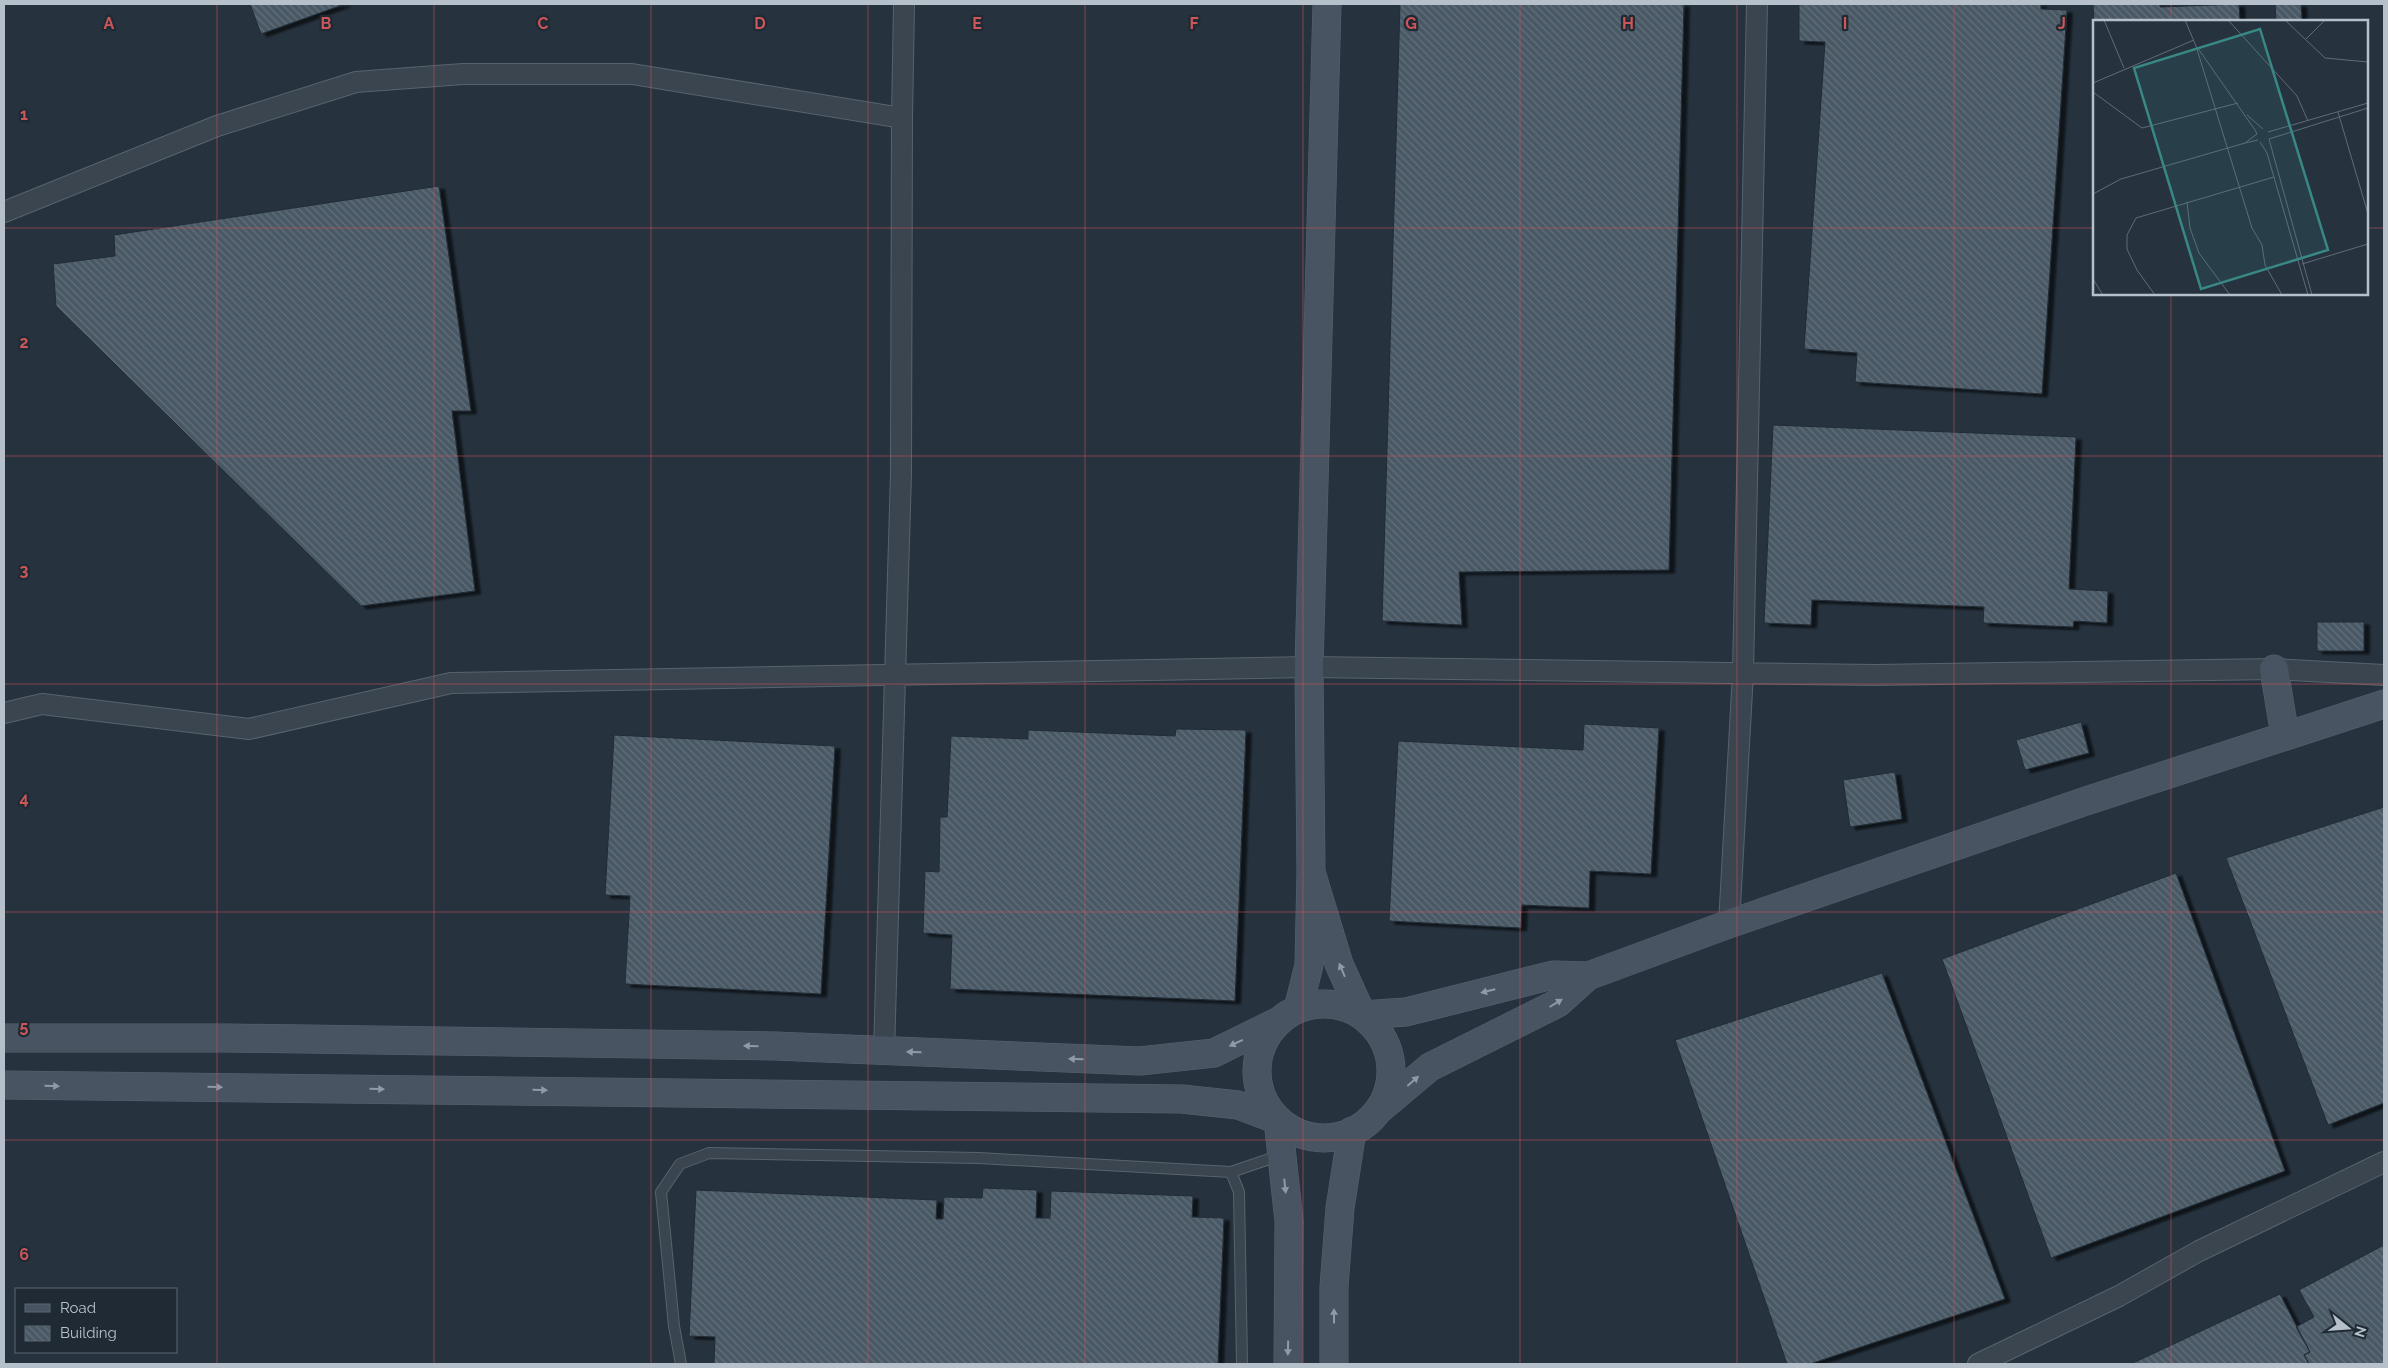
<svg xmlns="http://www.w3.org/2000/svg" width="2388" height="1368" font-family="Raleway,sans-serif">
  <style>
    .building { fill: url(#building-back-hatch); stroke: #212c36; filter: url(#shadow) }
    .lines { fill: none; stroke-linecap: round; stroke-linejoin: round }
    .lane-casing { stroke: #58636d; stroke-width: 12 }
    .street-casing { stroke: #58636d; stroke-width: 22 }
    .secondary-casing { stroke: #58636d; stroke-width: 29 }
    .lane { stroke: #3a454f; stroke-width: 10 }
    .street { stroke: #3a454f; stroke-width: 20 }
    .secondary { stroke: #485462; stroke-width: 28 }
    .oneway { fill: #909aa6 }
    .grid { fill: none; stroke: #cc5659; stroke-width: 1; stroke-opacity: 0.55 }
    .inset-road { fill: none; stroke: #606b77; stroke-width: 1 }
    .view { fill: #398885; fill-opacity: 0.15; stroke: #398885; stroke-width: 2.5 }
    .inset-edge { fill: none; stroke: #b6c0ca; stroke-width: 2.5 }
    .grid-label { font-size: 16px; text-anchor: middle; font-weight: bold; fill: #cc5659; stroke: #1f2a34; stroke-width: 4.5; stroke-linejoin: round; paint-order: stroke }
  </style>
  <defs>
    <pattern id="building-back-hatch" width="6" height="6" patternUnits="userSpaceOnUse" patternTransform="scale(1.25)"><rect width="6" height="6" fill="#4a5965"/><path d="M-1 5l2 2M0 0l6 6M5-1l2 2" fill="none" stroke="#626f7a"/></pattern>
    <filter id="shadow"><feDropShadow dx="5.5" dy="3" stdDeviation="1" flood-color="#0009"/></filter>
  </defs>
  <rect width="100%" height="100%" fill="#26333f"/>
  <path class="building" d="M250 4H345L261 34Z
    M1400 4H1684L1669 570 1459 572 1462 625 1382 621Z
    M1799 4H2041V9L2067 10 2042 394 1855 382 1857 353 1804 349 1825 42 1799 41Z
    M2093 4H2160V7L2239 4 2240 21H2094Z
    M2275 4H2301L2302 20 2276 21Z
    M439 186 471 411H452L475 591 361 606 56 306 53 264 115 256 114 235Z
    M1773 425 2076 437 2069 589 2108 591 2107 623 2074 621 2073 627 1983 623 1984 607 1812 600 1811 625 1764 623Z
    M2317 622H2364V651H2317Z
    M2081 722 2089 753 2025 770 2016 740Z
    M1584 724 1659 728 1651 874 1590 871 1589 908 1522 905 1521 928 1389 921 1398 741 1583 750Z
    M1176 729 1246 730 1235 1001 950 989 952 935 923 933 925 871 939 872 940 817H947L951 736 1028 739V730L1175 736Z
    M614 735 835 746 821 994 625 984 630 896 605 895Z
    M1895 772 1902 819 1850 827 1843 780Z
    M2384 807V1103L2328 1125 2226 858Z
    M2176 873 2285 1171 2051 1258 1942 959Z
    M1882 973 2005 1299 1810 1364H1787L1675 1040Z
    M983 1188 1037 1190 1036 1218H1050L1051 1191 1193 1196 1192 1217 1224 1218 1218 1364H714L715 1337 689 1336 696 1190 937 1200 936 1219H943L944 1197 982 1198Z
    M2384 1245V1364H2309L2304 1355 2310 1352 2296 1327 2314 1317 2299 1290Z
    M2280 1294 2310 1352 2304 1355 2309 1364H2131Z"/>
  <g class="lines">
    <defs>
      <path id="lane" d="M1231 1172 1239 1192 1242 1364
        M681 1364 674 1326 661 1192 680 1164 709 1153 979 1158 1231 1172 1281 1155"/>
      <path id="street" d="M4 212 217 126 356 82 463 74H632L902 118
        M4 713 42 704 249 729 451 683 1309 667 1875 675 2274 669 2384 675
        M1729 924 1743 673 1757 4
        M884 1051 901 473 902 118 904 4
        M1978 1364 2119 1296 2199 1251 2384 1162"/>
      <path id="secondary" d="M2274 669 2285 736
        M1311 872 1309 667 1327 4
        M1257 1071a67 67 0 1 1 134 0a67 67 0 1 1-134 0Z
        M1298 1009 1309 965 1311 872 1339 964 1362 1015 1406 1012 1553 975 1588 976 1729 924 2086 801 2384 704
        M4 1038H229L775 1046 1140 1061 1214 1053 1279 1021
        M4 1085 1182 1099 1238 1105 1278 1120 1289 1221 1288 1364
        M1380 1109 1430 1067 1558 1003 1588 976
        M1334 1364V1287L1340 1208 1352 1131"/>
    </defs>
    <use href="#lane" class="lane-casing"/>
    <use href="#street" class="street-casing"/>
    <use href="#secondary" class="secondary-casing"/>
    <use href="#lane" class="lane"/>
    <use href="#street" class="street"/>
    <use href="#secondary" class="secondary"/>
  </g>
  <defs><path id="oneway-solid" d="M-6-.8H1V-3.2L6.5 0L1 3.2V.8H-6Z" transform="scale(1.25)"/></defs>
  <g class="oneway">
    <use href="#oneway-solid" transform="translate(1342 970) rotate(-113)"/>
    <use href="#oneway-solid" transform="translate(1488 991) rotate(166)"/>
    <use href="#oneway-solid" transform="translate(1556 1003) rotate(-32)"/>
    <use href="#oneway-solid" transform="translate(1236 1043) rotate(155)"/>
    <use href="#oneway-solid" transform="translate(751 1046) rotate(-179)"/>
    <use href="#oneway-solid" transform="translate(914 1052) rotate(-178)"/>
    <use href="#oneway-solid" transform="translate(1076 1059) rotate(-178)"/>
    <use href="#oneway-solid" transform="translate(1413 1081) rotate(-41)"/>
    <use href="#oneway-solid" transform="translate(52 1086) rotate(1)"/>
    <use href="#oneway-solid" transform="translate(215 1087) rotate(1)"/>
    <use href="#oneway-solid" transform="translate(377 1089) rotate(1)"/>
    <use href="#oneway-solid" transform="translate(540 1090) rotate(1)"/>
    <use href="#oneway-solid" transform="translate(1285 1186) rotate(84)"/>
    <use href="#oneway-solid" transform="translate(1334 1316) rotate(-90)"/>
    <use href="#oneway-solid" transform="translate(1288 1348) rotate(91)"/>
  </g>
  <path class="grid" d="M217 4V1364M434 4V1364M651 4V1364M868 4V1364M1085 4V1364M1303 4V1364M1520 4V1364M1737 4V1364M1954 4V1364M2171 4V21M4 228H2094M2367 228H2384M2171 294V1364M4 456H2384M4 684H2384M4 912H2384M4 1140H2384"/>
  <g transform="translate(2093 20)">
    <rect width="275" height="275" fill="#26333f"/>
    <path class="inset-road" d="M11 0 31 48M92 0 103 26 159 208 169 225 172 245 189 275M135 0 204 76 215 101M192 0 232 38 275 42M212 20 232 0M104 27 162 110 164 114 152 123 165 120M0 63 101 20M0 72 49 108 145 83M245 92 275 194M154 95 170 109M175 112 275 83M167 122 174 133 215 275M0 174 28 159 152 123M94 182 97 208 106 233 137 275M209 244 275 224M0 259 10 275M62 275 44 250 34 229V215L43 198 181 157M219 275 176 119 275 88"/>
    <path class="view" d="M167 9 235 230 108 269 41 48Z"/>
    <rect width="275" height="275" class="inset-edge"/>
  </g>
  <g class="grid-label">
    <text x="109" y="29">A</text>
    <text x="326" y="29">B</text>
    <text x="543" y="29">C</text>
    <text x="760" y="29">D</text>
    <text x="977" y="29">E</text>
    <text x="1194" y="29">F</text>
    <text x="1411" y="29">G</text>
    <text x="1628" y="29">H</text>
    <text x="1845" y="29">I</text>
    <text x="2062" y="29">J</text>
    <text x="24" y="120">1</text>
    <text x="24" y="348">2</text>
    <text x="24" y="576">3</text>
    <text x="24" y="804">4</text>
    <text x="24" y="1032">5</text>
    <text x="24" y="1260">6</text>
  </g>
  <rect width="2388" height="1368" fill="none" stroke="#b6c0ca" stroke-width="10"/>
  <rect x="15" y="1288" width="162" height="65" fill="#1f2a34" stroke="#5b6670"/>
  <rect x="25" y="1304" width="25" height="8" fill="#485462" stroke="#5b6670"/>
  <text x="60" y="1313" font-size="15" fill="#b6c0ca">Road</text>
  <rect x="25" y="1326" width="25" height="15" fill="url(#building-back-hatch)" stroke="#5b6670"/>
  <text x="60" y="1338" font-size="15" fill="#b6c0ca">Building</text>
  <g transform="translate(2348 1328) rotate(107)" stroke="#1f2a34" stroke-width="4" paint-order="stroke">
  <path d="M0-4L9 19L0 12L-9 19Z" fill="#b6c0ca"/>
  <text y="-8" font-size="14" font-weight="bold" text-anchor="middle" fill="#b6c0ca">N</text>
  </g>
</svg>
